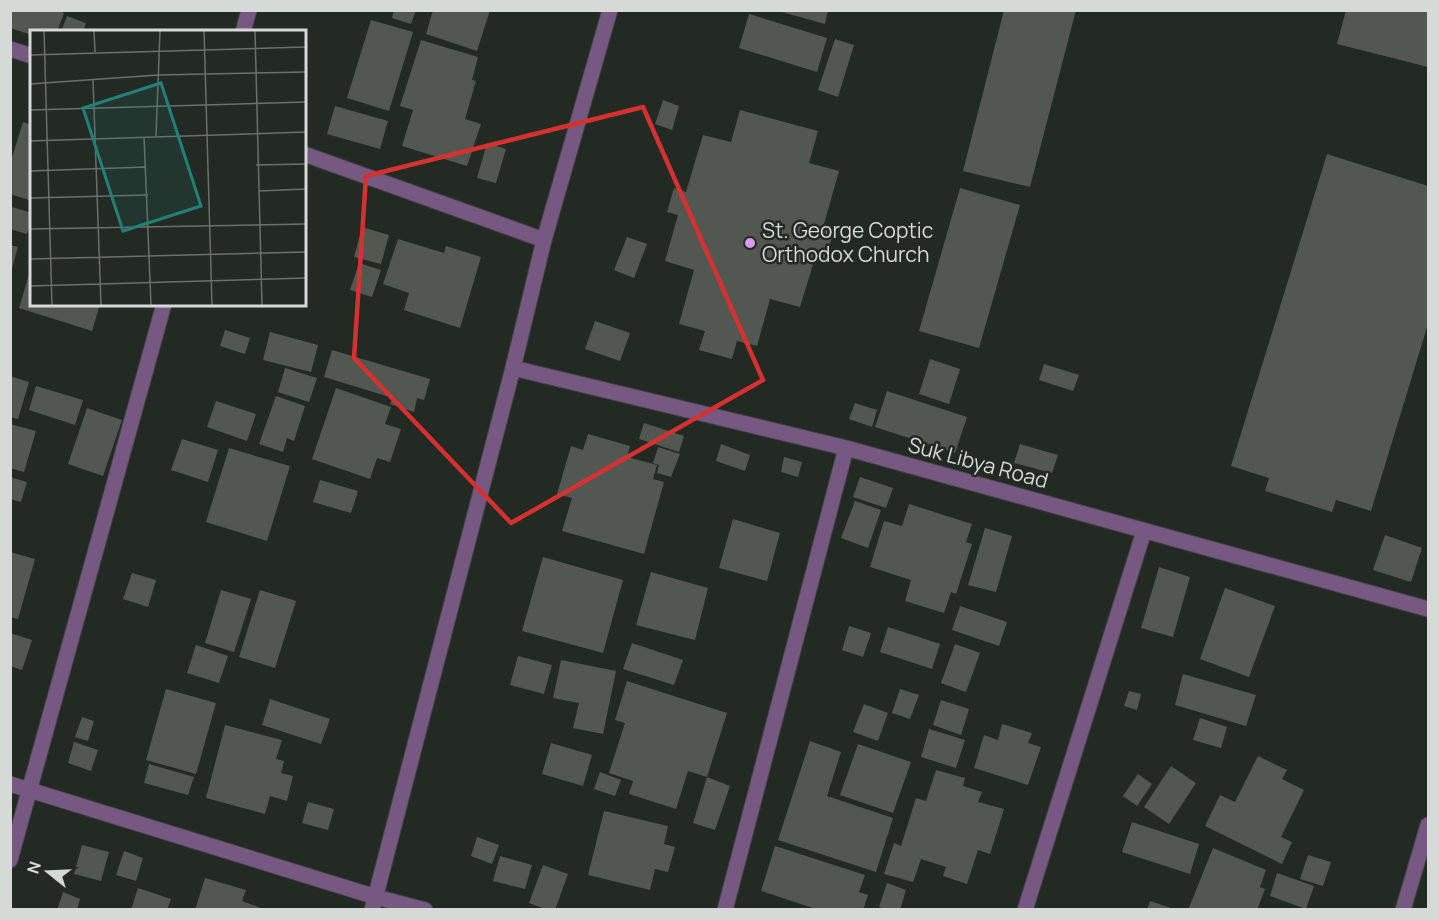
<svg xmlns="http://www.w3.org/2000/svg" width="1439" height="920" font-family="Manrope,sans-serif">
  <style>
    .building { fill: #525851 }
    .lines { fill: none; stroke-linecap: round; stroke-linejoin: round }
    .street-casing { stroke: #404540; stroke-width: 17 }
    .street { stroke: #775883; stroke-width: 15 }
    .marked { fill: none; stroke: #d63131; stroke-width: 4.5; stroke-linejoin: round }
    .poi-dot { fill: #db99f5; stroke: #232923; stroke-width: 2 }
    .labels { text-anchor: middle; stroke-width: 5; stroke-linejoin: round; paint-order: stroke }
    .poi-label { font-size: 21px; fill: #d6dad6; stroke: #232923; text-anchor: start }
    .street-label { font-size: 21px; fill: #d6dad6; stroke: #232923 }
    .inset-road { fill: none; stroke: #6b706b; stroke-width: 1.5 }
    .view { fill: #238078; fill-opacity: 0.15; stroke: #238078; stroke-width: 3 }
    .inset-edge { fill: none; stroke: #d6dad6; stroke-width: 3 }
  </style>
  <rect width="100%" height="100%" fill="#232923"/>
  <path class="building" d="M10 10H57L64 13 57 32H32V35L10 28Z
    M394 10H416L411 24 392 18Z
    M433 10H490L477 51 426 34Z
    M775 10H828L825 24Z
    M1004 10H1076L1030 187 963 171Z
    M1346 10H1428V67L1337 44Z
    M749 14 827 38 817 72 739 48Z
    M67 16 86 23 83 32H61Z
    M371 20 413 32 389 111 347 98Z
    M835 39 854 45 838 97 818 90Z
    M421 40 478 57 472 80 476 81 465 119 481 124 467 166 402 146 413 110 400 106Z
    M663 100 679 106 672 130 655 124Z
    M335 106 388 121 380 149 327 134Z
    M740 110 818 131 809 163 839 171 824 224 835 227 825 261 815 258 800 307 770 299 757 346 737 341 732 359 699 350 705 331 679 324 694 270 665 261 678 215 667 212 674 188 686 192 703 135 731 142Z
    M23 122 32 125V201L10 194V164Z
    M487 143 506 149 496 183 477 178Z
    M1327 154 1428 186V324L1371 511 1336 500 1332 512 1265 491 1269 478 1231 466Z
    M960 188 1020 205 979 348 919 331Z
    M12 207 32 213V222L27 234 10 229Z
    M362 227 389 235 381 264 354 257Z
    M627 237 647 244 634 278 614 270Z
    M398 239 444 253 446 246 481 257 460 328 404 310 409 293 383 284Z
    M10 245 18 247 11 272H10Z
    M359 263 381 270 372 297 350 290Z
    M31 268 32 304H100L92 331 19 308Z
    M595 321 630 333 620 361 585 349Z
    M225 330 250 338 245 354 220 346Z
    M270 332 318 345 311 372 263 360Z
    M332 350 430 379 424 400 417 398 414 412 390 404 393 398 324 377Z
    M930 359 960 369 949 404 919 394Z
    M1044 364 1079 375 1073 391 1039 380Z
    M285 368 317 378 309 402 278 392Z
    M10 376 29 382 18 419 10 417Z
    M36 386 83 400 75 425 29 410Z
    M336 388 391 407 385 424 401 429 390 462 377 458 370 479 312 459Z
    M887 391 967 417 955 453 875 427Z
    M276 396 305 406 294 441 287 438 283 452 259 444Z
    M216 401 256 414 247 441 207 427Z
    M855 403 877 410 872 427 849 419Z
    M87 408 122 420 103 476 68 464Z
    M644 423 684 436 679 452 639 439Z
    M10 424 36 431 24 472 10 468Z
    M588 434 630 446 627 457 657 465 653 479 664 482 644 554 562 531 572 498 557 494 571 446 583 450Z
    M182 439 218 450 208 482 171 470Z
    M721 444 750 455 745 471 716 461Z
    M1020 444 1058 455 1052 473 1014 463Z
    M658 447 680 454 671 477 657 473 659 465 653 463Z
    M229 448 290 466 267 541 206 522Z
    M784 457 802 462 798 477 781 472Z
    M10 477 27 482 21 502 10 499Z
    M860 477 893 488 886 508 853 497Z
    M320 480 358 491 351 513 313 502Z
    M855 501 881 510 868 548 841 538Z
    M909 504 972 524 966 542 972 544 956 594 951 592 944 613 905 601 911 580 870 567 884 521 902 526Z
    M733 519 780 533 767 581 719 568Z
    M985 528 1012 536 996 592 968 585Z
    M1385 535 1422 548 1411 582 1373 570Z
    M10 552 35 559 18 619 10 617Z
    M543 557 623 580 603 653 522 631Z
    M1159 567 1190 577 1173 637 1141 628Z
    M651 572 708 588 695 640 636 625Z
    M132 573 156 580 148 607 123 599Z
    M1225 588 1275 606 1249 677 1200 659Z
    M221 590 251 599 234 652 205 643Z
    M260 590 296 601 275 668 239 657Z
    M960 606 1007 622 999 646 952 630Z
    M849 626 871 633 863 657 842 650Z
    M888 627 940 644 932 669 880 652Z
    M10 633 32 640 22 670 10 666Z
    M632 643 683 660 674 685 623 669Z
    M955 644 980 653 966 692 941 683Z
    M196 645 228 656 219 683 187 673Z
    M518 656 552 665 544 694 510 685Z
    M561 660 616 671 603 734 573 728 579 703 553 698Z
    M1183 674 1256 695 1246 726 1175 705Z
    M627 681 727 713 707 777 730 786 715 830 693 823 707 777 688 771 676 809 629 794 633 781 609 773 625 723 615 720Z
    M166 689 216 703 196 774 146 760Z
    M900 689 919 695 910 719 892 713Z
    M1129 691 1141 694 1137 710 1124 706Z
    M270 699 330 719 321 744 262 725Z
    M941 700 969 709 961 735 933 725Z
    M864 704 888 713 878 741 853 732Z
    M82 717 94 721 88 741 75 737Z
    M1200 718 1227 727 1221 748 1193 740Z
    M1002 724 1032 733 1028 743 1041 747 1028 785 974 768 984 735 998 740Z
    M225 725 282 740 276 759 284 761 281 773 293 776 287 801 270 796 265 814 206 798Z
    M929 729 965 740 956 768 921 757Z
    M810 741 841 752 827 796 893 818 876 872 778 840Z
    M74 742 98 750 91 771 68 763Z
    M551 743 592 755 583 786 542 774Z
    M858 744 911 762 893 813 840 795Z
    M1258 756 1287 770 1282 779 1304 790 1281 837 1292 842 1282 864 1205 826 1220 795 1235 802Z
    M149 764 194 777 188 795 144 783Z
    M1171 766 1196 783 1169 824 1144 807Z
    M936 770 965 778 963 786 982 792 978 802 1004 809 990 854 978 850 967 884 943 876 946 867 921 859 913 882 884 874 894 843 901 846 916 798 926 801Z
    M600 772 621 780 615 796 594 789Z
    M1138 774 1152 784 1137 806 1123 796Z
    M308 802 334 809 328 830 302 823Z
    M604 811 668 826 664 844 675 847 668 872 655 869 650 890 588 875Z
    M1132 822 1199 844 1190 874 1122 852Z
    M477 837 499 845 492 864 471 856Z
    M82 845 109 852 101 881 74 874Z
    M775 846 865 875 859 892 868 895 863 910H819L761 891Z
    M1213 848 1266 870 1260 887 1265 889 1257 910H1188Z
    M124 851 143 858 136 881 116 875Z
    M1308 855 1331 862 1323 886 1300 879Z
    M500 856 532 865 525 889 493 881Z
    M543 865 568 874 555 910H548L529 903Z
    M1277 873 1314 886 1306 909 1270 896Z
    M205 878 246 890 242 901 266 910H195Z
    M887 883 906 890 900 910H886L879 907Z
    M138 888 171 899 167 910H131Z
    M63 892 80 899 77 910H57Z
    M1150 901 1174 909V910H1147Z"/>
  <g class="lines">
    <defs>
      <path id="street" d="M243 32 249 10
        M10 49 32 56
        M304 154 544 240
        M513 368 846 448 1428 609
        M10 784 376 897 425 910
        M10 860 164 304
        M372 910 513 368 544 240 610 10
        M725 910 846 448
        M1025 910 1144 531
        M1403 910 1428 825"/>
    </defs>
    <use href="#street" class="street-casing"/>
    <use href="#street" class="street"/>
  </g>
  <path class="marked" d="M643 107 763 380 511 523 354 358 366 176Z"/>
  <circle class="poi-dot" cx="750" cy="243" r="6"/>
  <g class="labels">
    <g class="poi-label">
      <text x="762" y="238">St. George Coptic<tspan x="762" dy="24">Orthodox Church</tspan></text>
    </g>
    <g class="street-label">
      <text transform="translate(978 463) rotate(15)" y="7">Suk Libya Road</text>
    </g>
  </g>
  <g transform="translate(30 30)">
    <rect width="276" height="276" fill="#232923"/>
    <path class="inset-road" d="M14 1 22 275M64 1 65 22M174 1 182 275M225 1 232 275M0 25 276 17M63 50 71 275M0 54 128 45 276 42M0 80 276 72M126 106 130 1M114 107 121 275M0 111 276 102M226 135 276 134M0 141 116 137M229 161 276 159M0 168 118 165M0 199 276 194M0 229 276 222M0 256 276 248"/>
    <path class="view" d="M131 53 171 176 93 201 53 78Z"/>
    <rect width="276" height="276" class="inset-edge"/>
  </g>
  <rect width="1439" height="920" fill="none" stroke="#d6dad6" stroke-width="24"/>
  <g transform="translate(48 872) rotate(288)" stroke="#232923" stroke-width="4.5" paint-order="stroke">
  <path d="M0-4.5L10 22L0 15L-10 22Z" fill="#d6dad6"/>
  <text y="-9" font-size="16" font-weight="bold" text-anchor="middle" fill="#d6dad6">N</text>
  </g>
</svg>
